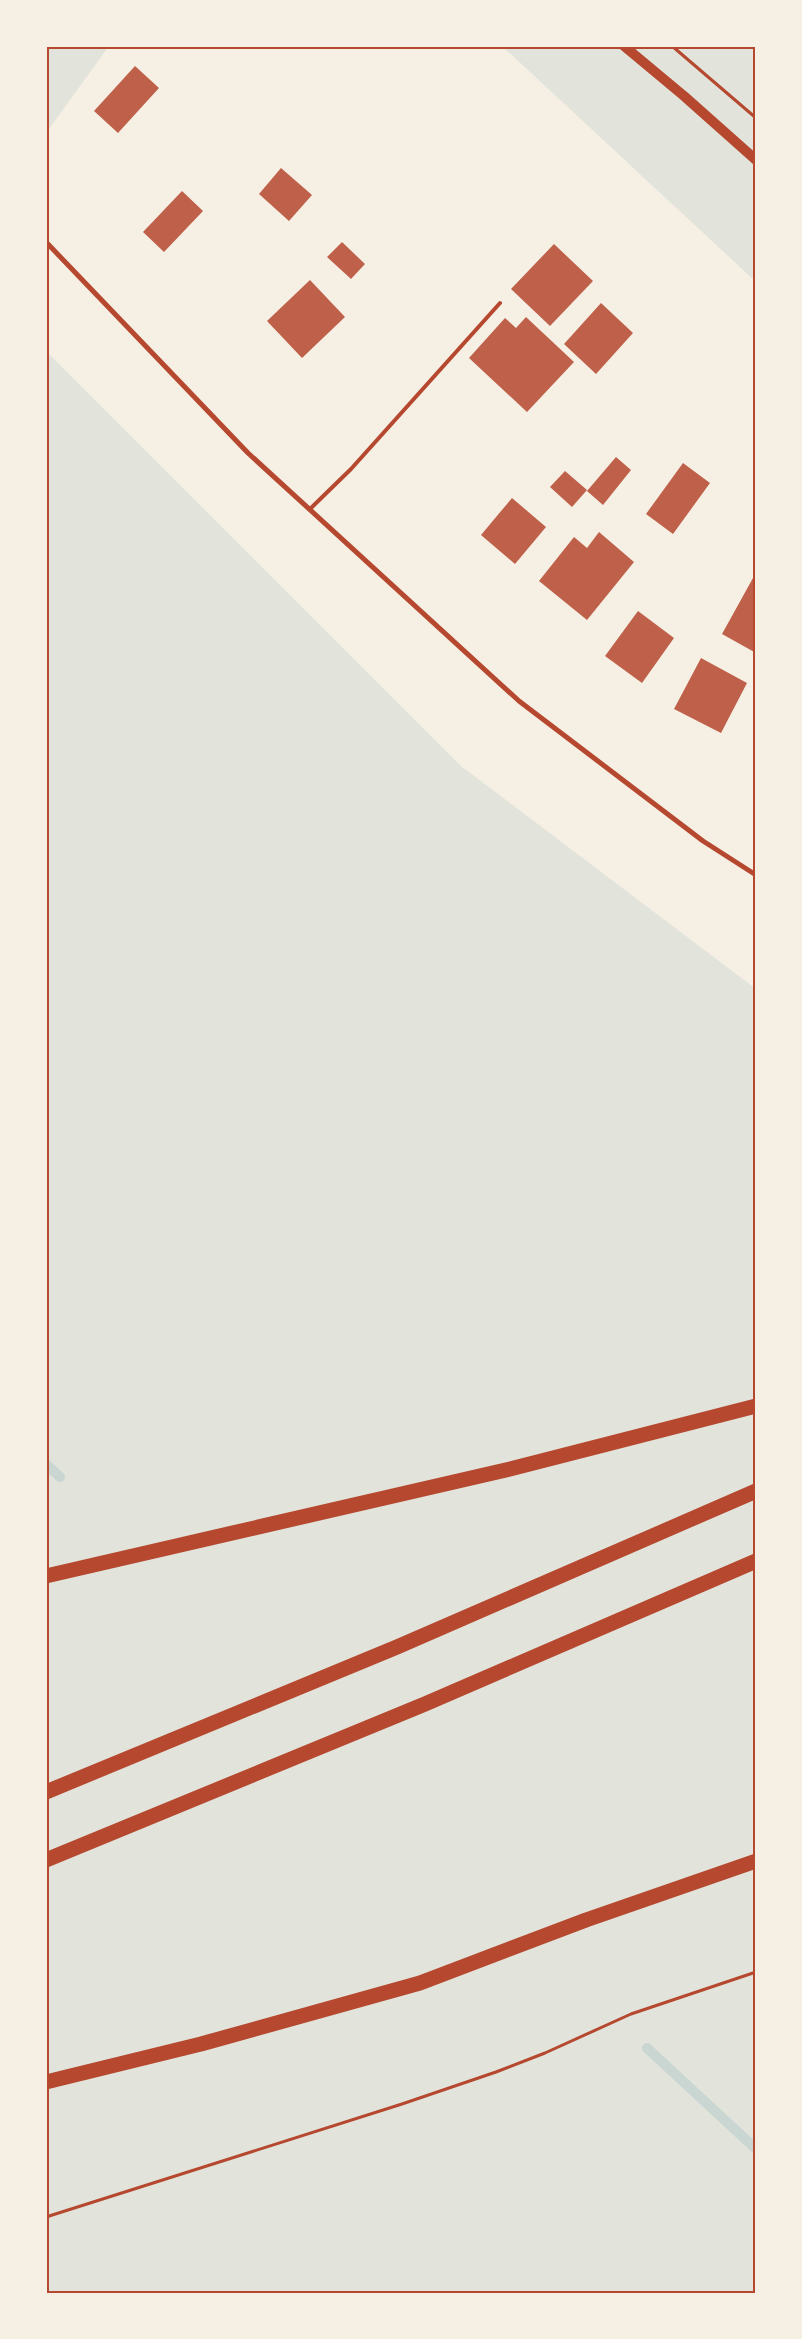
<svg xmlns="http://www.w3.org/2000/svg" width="802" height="2339" font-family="Merriweather,serif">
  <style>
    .green { fill: #e2e4dc }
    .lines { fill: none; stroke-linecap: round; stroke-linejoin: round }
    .stream { stroke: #c9d6d2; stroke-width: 10 }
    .building { fill: #bf614a }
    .path { stroke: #b5482f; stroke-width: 3 }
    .service { stroke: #b5482f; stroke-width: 4 }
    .minor { stroke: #b5482f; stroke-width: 5 }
    .secondary { stroke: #b5482f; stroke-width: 10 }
    .motorway { stroke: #b5482f; stroke-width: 15 }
    .neatline { fill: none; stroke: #b5482f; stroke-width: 2 }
  </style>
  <rect width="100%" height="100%" fill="#f6efe4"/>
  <path class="green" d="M46 46H109L46 133Z
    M502 46H756V282Z
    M46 351 461 766 756 989V2293H46Z"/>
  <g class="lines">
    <path class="stream" d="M46 1464 60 1477
      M647 2048 756 2149"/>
  </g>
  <path class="building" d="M135 66 159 88 118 133 94 111Z
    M281 168 312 195 289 221 259 194Z
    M182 191 203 211 164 252 143 232Z
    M342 242 365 264 351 279 327 257Z
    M554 244 593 281 550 326 511 289Z
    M310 280 345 317 302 358 267 321Z
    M601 303 633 333 596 374 564 344Z
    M526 317 574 362 527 412 469 358 505 318 516 328Z
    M616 457 631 470 603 505 587 491Z
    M683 463 710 483 673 534 646 514Z
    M565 471 587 490 572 507 550 487Z
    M512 498 546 527 515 564 481 535Z
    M599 532 634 562 587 620 539 581 574 537 587 548Z
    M753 578 756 579V653L722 634Z
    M638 611 674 638 642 683 605 656Z
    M701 658 747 683 721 733 674 709Z"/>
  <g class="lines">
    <path class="path" d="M672 46 756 118
      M46 2217 402 2104 496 2072 545 2053 631 2014 756 1972"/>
    <path class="service" d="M310 509 351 469 500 303"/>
    <path class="minor" d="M46 242 248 453 519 701 703 841 756 875"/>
    <path class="secondary" d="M624 46 684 96 756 160"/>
    <path class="motorway" d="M46 1576 510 1469 756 1406
      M46 1792 397 1647 756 1491
      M46 1860 425 1704 756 1561
      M46 2082 201 2044 420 1983 586 1920 756 1861"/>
  </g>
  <rect width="802" height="2339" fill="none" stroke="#f6efe4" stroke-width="95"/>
  <rect x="48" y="48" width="706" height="2244" class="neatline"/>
</svg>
